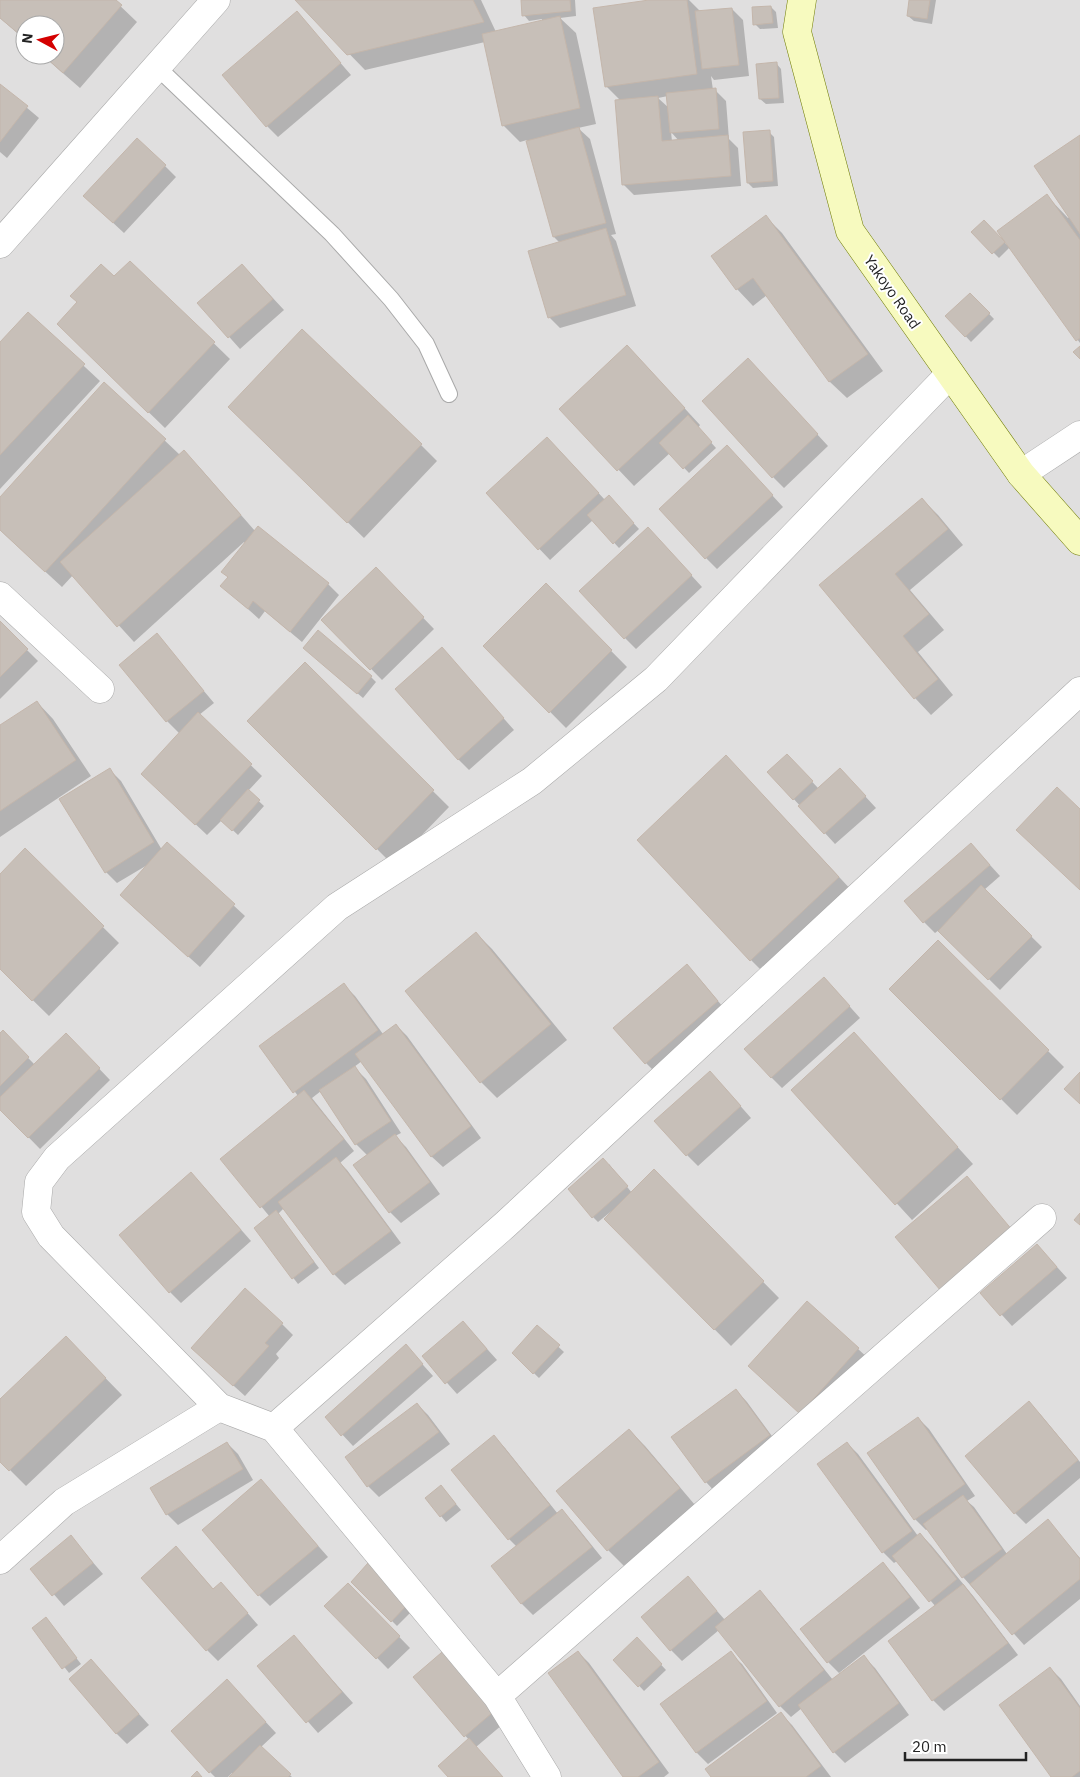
<svg xmlns="http://www.w3.org/2000/svg" width="1080" height="1777" font-family="'IBM Plex Sans',sans-serif">
  <style>
    .residential { fill: #e0dfdf; fill-rule: evenodd }
    .shadow { fill: #0003; fill-rule: evenodd }
    .building { fill: #c7bfb8; stroke: #c4b6ab }
    .lines { fill: none; stroke-linecap: round; stroke-linejoin: round }
    .service-casing { stroke: #a9a9a9; stroke-width: 18 }
    .minor-casing { stroke: #a9a9a9; stroke-width: 29 }
    .secondary-casing { stroke: #707d05; stroke-width: 29 }
    .service { stroke: #fff; stroke-width: 16 }
    .minor { stroke: #fff; stroke-width: 28 }
    .secondary { stroke: #f7fabf; stroke-width: 28 }
    .labels { text-anchor: middle; stroke-width: 4; stroke-linejoin: round; paint-order: stroke }
    .street-label { font-size: 15px; fill: #222; stroke: #fff }
  </style>
  <rect width="100%" height="100%" fill="#f2efe9"/>
  <path class="residential" d="M0 0H1080V1777H0ZM25 25H55V55H25Z"/>
  <path class="shadow" d="M0 0H114L137 22 80 88 42 55H55V25H25V40L0 18Z
    M297 0H481L496 32 542 21V19L529 21 524 15 522 0H575L576 16 560 18 576 33 596 124 578 128 590 139 616 234 611 235 616 241 636 306 560 328 549 317 560 243 554 237 527 140 520 142 503 125 485 42 365 70Z
    M658 0H689L701 12 732 9 743 20 749 76 714 80 711 76 713 90H715L726 101 729 139 738 148 741 186 634 195 623 184 621 101 606 86ZM668 96 669 108 658 98ZM671 132 679 141H672Z
    M911 0H936L932 24 914 21 908 16Z
    M771 7 776 12 778 28 760 29 755 24Z
    M297 13 351 75 278 137 267 126Z
    M776 63 781 69 784 103 766 104 760 99Z
    M0 85 39 118 7 158 0 152Z
    M769 132 774 137 778 186 753 188 748 183Z
    M1080 136V343L1010 247 999 258 973 232 984 221 1007 245 1047 196 1068 218 1070 217Z
    M165 166 176 177 124 233 96 207Z
    M766 217 782 233 883 371 847 398 830 382 767 295 753 306 737 289 712 256Z
    M130 262 230 359 165 428 74 340 79 302 114 278Z
    M242 265 284 310 240 349 199 303Z
    M970 294 994 319 971 342 947 316Z
    M28 314 100 381 0 489V344Z
    M643 363 700 425 698 428 716 448 689 473 670 453 634 486 561 409Z
    M759 371 828 446 784 488 773 477Z
    M105 384 180 455 200 468 255 531 328 584 339 595 302 642 265 611 259 619 222 586 229 578 223 572 245 543 244 542 134 642 73 575 62 587 0 530V499Z
    M245 423 421 445 437 461 364 538Z
    M558 449 605 500 614 502 639 529 619 548 593 520 550 560 487 494Z
    M738 458 783 507 717 569 706 558Z
    M922 499 938 515 963 545 910 590 944 630 918 652 953 695 931 715 915 698 821 585Z
    M659 540 702 587 636 649 625 638Z
    M376 569 434 629 382 680 323 620Z
    M546 585 627 667 566 728 485 646Z
    M0 623 38 661 0 699Z
    M157 635 214 703 199 715 262 776 248 791 264 806 238 835 222 820 207 835 154 785 180 734 167 721 121 665Z
    M310 653 371 677 376 682 363 698Z
    M452 660 514 730 469 770 458 759Z
    M305 664 449 807 393 865 249 721Z
    M37 702 53 719 91 776 0 837V727Z
    M787 755 818 788 840 769 876 808 835 844 769 772Z
    M110 770 121 781 162 850 167 844 245 916 200 967 132 906 149 864 117 883 106 872Z
    M742 773 855 894 767 976 751 960Z
    M971 844 1000 876 984 890 1042 947 1000 990 939 930 935 933 924 922Z
    M25 850 119 943 49 1016 0 968V876Z
    M476 933 492 949 567 1040 497 1098 481 1082Z
    M938 941 1064 1067 1017 1115 891 989Z
    M698 977 728 1013 657 1074 646 1063Z
    M344 985 355 996 383 1034 396 1025 407 1036 481 1138 443 1167 431 1156 362 1061 354 1067 366 1079 401 1133 395 1136 406 1147 440 1194 401 1223 390 1212 355 1166 368 1156 356 1144 321 1091 312 1098 354 1151 340 1163 347 1170 401 1243 345 1285 334 1274 284 1208 278 1214 319 1268 298 1284 255 1228 270 1217 222 1159 298 1096 261 1046Z
    M835 990 860 1018 782 1088 771 1077Z
    M3 1032 35 1065 66 1034 110 1080 40 1149 0 1108V1034Z
    M854 1033 973 1164 912 1220 793 1090Z
    M721 1084 751 1118 698 1166 687 1155Z
    M609 1164 632 1193 654 1171 779 1298 731 1346 606 1219 614 1211 613 1210 598 1222 593 1217Z
    M202 1185 251 1241 181 1303 170 1292Z
    M1048 1257 1067 1278 1012 1326 982 1293Z
    M807 1302 870 1360 812 1424 761 1377Z
    M463 1322 497 1360 457 1394 424 1357Z
    M282 1324 293 1335 276 1354 279 1358 245 1396 204 1359Z
    M537 1327 564 1352 539 1378 513 1353Z
    M406 1346 433 1376 353 1446 326 1417Z
    M82 1354 122 1395 26 1486 0 1460V1399Z
    M736 1390 747 1402 780 1447 717 1494 706 1482 673 1437Z
    M417 1404 428 1415 450 1444 379 1497 368 1486Z
    M1040 1414 1080 1462V1478L1026 1524 1015 1513Z
    M918 1418 929 1429 975 1496 967 1501 974 1507 1007 1554 1048 1521 1080 1558V1599L1024 1645 963 1577 928 1529 926 1530 915 1519Z
    M629 1430 645 1446 695 1505 624 1566 608 1550Z
    M494 1437 505 1448 558 1514 561 1511 573 1522 602 1558 533 1615 522 1604 493 1566 517 1547 509 1539Z
    M227 1443 238 1454 253 1480 178 1525 167 1514Z
    M847 1443 858 1454 918 1536 920 1534 931 1545 974 1597 1018 1655 944 1711 933 1700 936 1607 897 1561 894 1563 883 1552Z
    M261 1481 328 1557 270 1606 259 1595Z
    M446 1492 461 1510 446 1522 427 1499Z
    M71 1537 103 1574 64 1606 32 1569Z
    M187 1559 214 1590 232 1595 258 1625 218 1661 207 1650Z
    M883 1564 894 1575 920 1608 839 1673 840 1674 828 1662Z
    M688 1578 725 1620 760 1592 771 1603 833 1680 864 1657 875 1668 909 1715 845 1763 834 1752 802 1708 791 1717 780 1706 719 1630 682 1661 671 1650Z
    M353 1582 413 1610 397 1626Z
    M348 1584 410 1648 388 1669 326 1606Z
    M46 1619 81 1664 69 1673 34 1628Z
    M294 1637 353 1703 318 1733 259 1666Z
    M637 1639 666 1670 644 1691 615 1660Z
    M578 1652 589 1663 669 1773 664 1777H625Z
    M730 1653 742 1664 777 1713 708 1764 697 1753 662 1704Z
    M91 1661 149 1725 127 1744 116 1733Z
    M1050 1668 1061 1679 1080 1706V1777H1053Z
    M415 1677 509 1719 476 1747 503 1777H450L469 1740Z
    M238 1692 276 1733 261 1747 292 1777H231L234 1774 232 1773 228 1777H215L210 1772Z
    M781 1714 792 1725 831 1777H712Z"/>
  <path class="building" d="M0 0H116L122 5 63 73 43 55H55V25H25V39L0 18Z
    M295 0H473L484 22 347 55Z
    M521 0H570L571 11 522 16Z
    M649 0H687L697 74 605 87 593 8Z
    M909 0H930L927 19 907 16Z
    M771 6 773 23 753 25 752 7Z
    M732 8 739 65 702 69 695 11Z
    M297 11 341 63 266 127 222 75Z
    M560 16 580 108 502 126 482 34Z
    M777 62 779 98 759 99 756 64Z
    M0 84 28 106 0 142Z
    M716 88 719 129 670 133 666 93Z
    M658 96 662 141 728 135 731 176 622 185 615 100Z
    M579 127 606 223 553 237 526 141Z
    M770 130 773 181 747 183 743 132Z
    M1080 135V234L1034 166Z
    M137 138 166 165 113 223 83 196Z
    M1047 194 1080 240V338L1076 341 997 231Z
    M766 215 868 354 829 382 753 278 736 290 711 256Z
    M984 220 1005 242 992 254 971 232Z
    M606 228 626 295 548 318 528 251Z
    M130 261 215 342 148 413 57 324 77 302 70 296 101 264 114 276Z
    M242 264 273 299 228 338 197 303Z
    M970 293 990 313 965 337 945 316Z
    M28 312 85 364 0 455V342Z
    M302 329 422 444 347 523 228 407Z
    M627 345 685 408 617 471 559 409Z
    M1080 346V359L1073 352Z
    M748 358 818 434 772 478 702 401Z
    M104 382 166 439 45 572 0 530V497Z
    M688 415 712 442 683 469 659 443Z
    M547 437 599 493 538 550 486 493Z
    M727 445 773 495 705 559 659 509Z
    M184 450 241 515 117 627 60 562Z
    M609 495 634 523 613 544 587 515Z
    M922 498 948 529 895 574 929 614 903 636 938 679 914 699 819 585Z
    M258 526 329 583 290 632 253 601 248 609 220 586 228 577 221 572Z
    M648 527 692 575 624 639 579 591Z
    M376 567 424 617 370 670 321 620Z
    M546 583 612 650 549 713 483 646Z
    M0 621 28 649 0 677Z
    M318 630 372 676 357 694 303 648Z
    M157 633 204 691 166 722 119 665Z
    M442 647 504 718 458 760 395 689Z
    M305 662 434 790 376 850 247 721Z
    M37 701 76 760 0 811V725Z
    M198 712 252 764 195 825 141 774Z
    M787 754 813 781 793 800 767 772Z
    M726 755 839 877 750 961 637 840Z
    M110 768 154 842 105 873 59 799Z
    M840 768 866 796 824 834 798 806Z
    M1057 787 1080 809V890L1016 830Z
    M248 789 260 800 232 831 220 820Z
    M167 842 235 904 188 957 120 895Z
    M971 843 990 865 923 923 904 901Z
    M25 848 104 926 32 1001 0 969V874Z
    M981 885 1032 936 988 980 938 931Z
    M476 932 551 1024 480 1083 405 991Z
    M938 940 1049 1050 1000 1100 889 989Z
    M687 964 718 1001 645 1064 613 1028Z
    M824 977 850 1006 771 1078 744 1049Z
    M344 983 378 1030 293 1093 259 1046Z
    M396 1024 471 1126 431 1157 355 1054Z
    M3 1030 29 1057 0 1086V1033Z
    M854 1032 958 1147 895 1205 791 1090Z
    M66 1033 100 1068 28 1138 0 1110V1097Z
    M355 1066 391 1121 355 1145 319 1090Z
    M710 1071 741 1106 686 1156 654 1121Z
    M1080 1072V1104L1064 1089Z
    M304 1090 344 1139 260 1208 220 1159Z
    M395 1134 430 1182 389 1213 353 1165Z
    M336 1157 391 1231 333 1275 278 1202Z
    M603 1158 628 1186 592 1218 568 1189Z
    M654 1169 764 1281 714 1330 604 1219Z
    M191 1172 241 1230 169 1293 119 1235Z
    M967 1176 1013 1231 941 1291 895 1237Z
    M276 1210 314 1262 292 1279 254 1228Z
    M1080 1213V1225L1074 1220Z
    M1037 1244 1057 1267 1000 1316 980 1293Z
    M245 1288 283 1323 265 1343 269 1346 233 1386 191 1348Z
    M807 1301 859 1348 800 1414 748 1366Z
    M463 1321 487 1349 445 1384 422 1356Z
    M537 1325 560 1345 533 1374 512 1353Z
    M66 1336 106 1378 9 1471 0 1462V1399Z
    M406 1344 423 1364 341 1436 325 1417Z
    M736 1389 770 1435 705 1483 671 1437Z
    M1029 1401 1078 1460 1014 1514 965 1456Z
    M417 1403 439 1432 367 1487 345 1457Z
    M918 1417 965 1484 914 1520 867 1453Z
    M629 1429 680 1488 607 1551 556 1491Z
    M494 1435 550 1505 508 1540 451 1470Z
    M227 1442 243 1469 166 1515 150 1488Z
    M847 1442 912 1531 882 1553 817 1464Z
    M261 1479 318 1546 258 1596 202 1530Z
    M441 1485 456 1504 440 1517 425 1498Z
    M963 1495 1002 1549 962 1578 923 1524Z
    M562 1509 592 1547 521 1604 491 1566Z
    M1048 1519 1080 1559V1579L1012 1635 970 1584Z
    M920 1533 957 1579 929 1602 892 1556Z
    M71 1535 93 1563 52 1596 30 1569Z
    M176 1546 213 1589 221 1582 248 1613 206 1651 141 1578Z
    M883 1562 910 1597 827 1663 800 1629Z
    M368 1563 408 1604 391 1622 351 1582Z
    M688 1576 717 1611 670 1651 641 1617Z
    M348 1583 400 1636 376 1659 324 1606Z
    M963 1584 1008 1643 932 1701 888 1641Z
    M760 1590 824 1670 779 1707 715 1627Z
    M46 1617 77 1658 62 1669 32 1628Z
    M294 1635 342 1692 306 1723 257 1666Z
    M637 1637 662 1664 638 1687 613 1660Z
    M448 1647 499 1707 464 1737 413 1677Z
    M578 1651 659 1762 638 1777H623L548 1673Z
    M731 1651 767 1701 696 1753 660 1704Z
    M864 1655 899 1703 833 1753 798 1705Z
    M91 1659 139 1714 116 1734 69 1679Z
    M1050 1667 1080 1708V1771L1072 1777H1051L999 1705Z
    M227 1679 266 1722 209 1773 171 1731Z
    M781 1712 821 1766 806 1777H711L705 1769Z
    M469 1738 503 1777H448L438 1766Z
    M260 1745 291 1774 288 1777H229Z
    M197 1771 202 1777H191Z"/>
  <g class="lines">
    <defs>
      <path id="service" d="M157 67 332 234 391 299 426 344 449 394"/>
      <path id="minor" d="M0 244 216 0
        M950 374 656 679 532 781 337 907 57 1158 39 1182 36 1212 51 1236 219 1407 274 1428 506 1224 1080 691
        M1021 474 1080 435
        M0 596 100 689
        M274 1428 497 1696 547 1777
        M0 1560 64 1502 219 1407
        M497 1696 1042 1218"/>
      <path id="secondary" d="M802 0 797 32 850 231 1021 474 1080 541"/>
    </defs>
    <use href="#service" class="service-casing"/>
    <use href="#minor" class="minor-casing"/>
    <use href="#secondary" class="secondary-casing"/>
    <use href="#service" class="service"/>
    <use href="#minor" class="minor"/>
    <use href="#secondary" class="secondary"/>
  </g>
  <g class="labels">
    <g class="street-label">
      <text transform="translate(892 292) rotate(55)" y="5">Yakoyo Road</text>
    </g>
  </g>
  <g transform="translate(40 40) rotate(277)"><circle r="24" fill="#ffffff" stroke="#a7a7a7"/>
  <path d="M0-4L9 19L0 12L-9 19Z" fill="#d40000"/>
  <text y="-8" font-size="14" font-weight="bold" text-anchor="middle" fill="#222222">N</text>
  </g>
  <path d="M905 1752v8h121v-8" fill="none" stroke="#222222" stroke-width="2.5"/>
  <text x="912" y="1752" font-size="15" fill="#222222" stroke="#ffffff" stroke-width="4" paint-order="stroke">20 m</text>
</svg>
